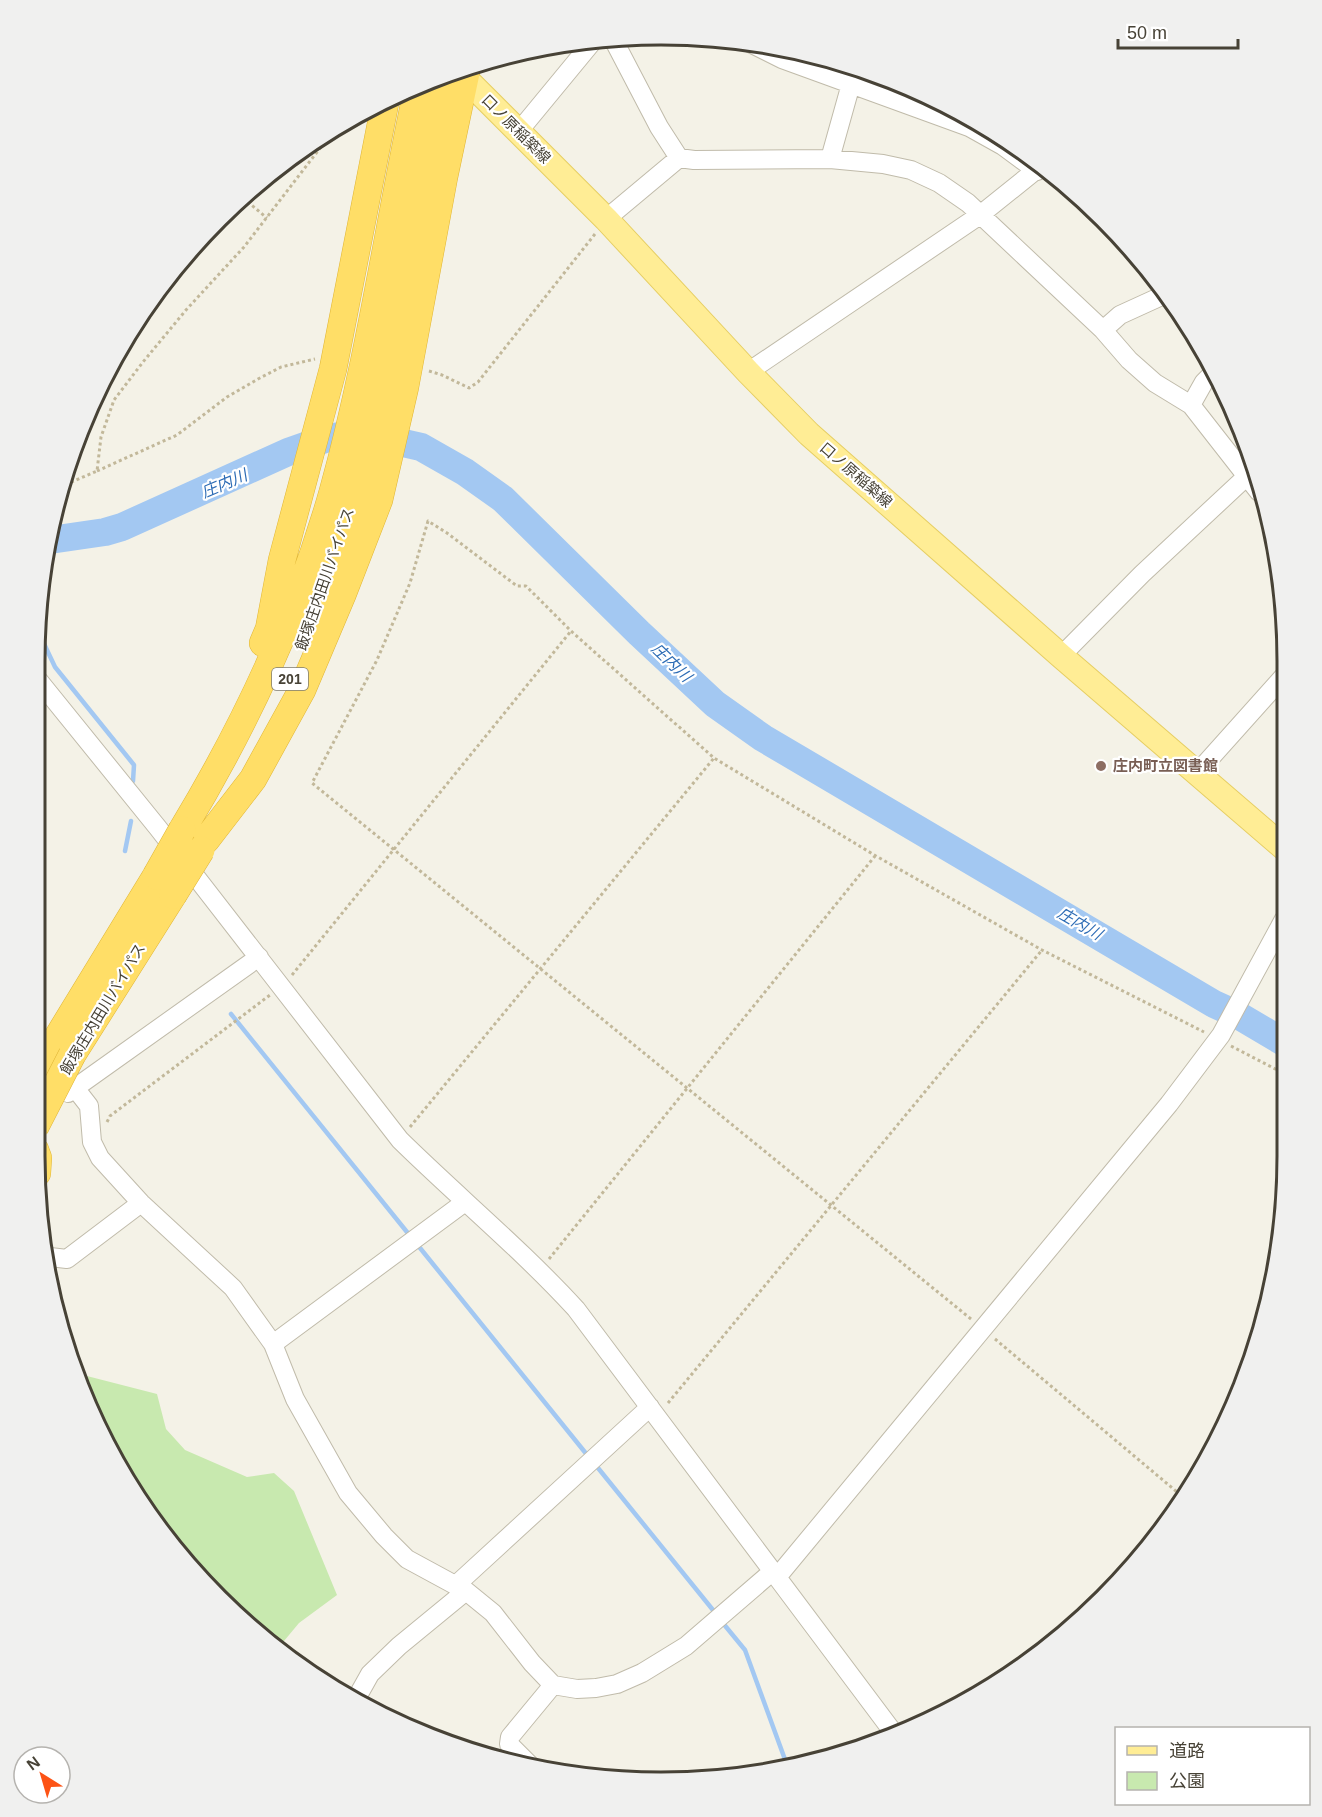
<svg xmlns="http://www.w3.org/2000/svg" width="1322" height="1817" font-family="Helvetica,'Noto Sans JP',sans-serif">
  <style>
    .green { fill: #c8e9af }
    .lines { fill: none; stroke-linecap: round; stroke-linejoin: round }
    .stream { stroke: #a3c8f2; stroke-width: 4.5 }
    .river { stroke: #a3c8f2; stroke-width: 28 }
    .minor-casing { stroke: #c0bbaa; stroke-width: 20 }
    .major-casing { stroke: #e6ce63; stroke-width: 26 }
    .highway-casing { stroke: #e0b535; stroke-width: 28 }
    .path { stroke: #c2b89a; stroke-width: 3; stroke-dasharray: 3 3; stroke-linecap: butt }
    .minor { stroke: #fff; stroke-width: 18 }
    .major { stroke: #ffed95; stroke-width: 24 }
    .highway { stroke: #ffde67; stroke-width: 27 }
    .highway-bridge-casing { stroke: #e0b535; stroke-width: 28; stroke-linecap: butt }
    .highway-bridge { stroke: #ffde67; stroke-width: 27 }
    .education-dot { fill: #8d6e63; stroke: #fff; stroke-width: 2 }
    .labels { text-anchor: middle; stroke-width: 4.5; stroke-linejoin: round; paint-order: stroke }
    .shield { fill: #fff; stroke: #7e7b72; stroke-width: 1.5 }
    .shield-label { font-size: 14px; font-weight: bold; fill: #474236 }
    .street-label { font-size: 15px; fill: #474236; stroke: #fff }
    .education-label { font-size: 15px; font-weight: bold; fill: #785e54; stroke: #fff; text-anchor: start }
    .water-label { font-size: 16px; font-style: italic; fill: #2d6cb5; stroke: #fff }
    .rim { fill: none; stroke: #474236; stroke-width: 3 }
  </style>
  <rect width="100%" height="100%" fill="#f4f2e7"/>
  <path class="green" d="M66 1348 83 1375 157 1394 166 1429 185 1450 247 1477 274 1473 294 1491 337 1595 299 1623 279 1647 248 1627 140 1504 82 1396Z"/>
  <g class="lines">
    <path class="stream" d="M38 631 55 667 134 765 133 781
      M125 851 131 821
      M231 1014 411 1237
      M416 1243 588 1456
      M594 1463 717 1615
      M722 1622 745 1650 787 1765"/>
    <path class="river" d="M50 540 105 532 122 527 288 452 325 439 349 434 368 435 421 447 465 472 503 499 639 633 715 704 763 738 1214 1004 1236 1014 1285 1043"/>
    <defs>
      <path id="minor" d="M612 37 659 127 679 158 694 160 830 159 883 164 911 170 939 183 968 203 1103 330 1129 360 1155 383 1191 405 1259 492
        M744 40 782 59 969 127 1003 146 1037 171
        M519 131 594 40
        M830 159 856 66
        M606 219 679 158
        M1103 330 1120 315 1166 294
        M748 372 980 215 1041 166
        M1191 405 1204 382 1212 374
        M1061 656 1142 574 1246 477
        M35 676 158 828 400 1140C458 1197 521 1249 576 1309L896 1736
        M1197 773 1283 677
        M75 1088 89 1106 92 1142 100 1158 141 1203 233 1288 273 1344 295 1399 348 1493 384 1536 407 1559 466 1591 493 1613 532 1663 553 1685 577 1689 596 1688 617 1684 642 1673 686 1646 773 1571
        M68 1093 259 957
        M50 1257 67 1259 141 1203
        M273 1344 465 1202
        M778 1576 1169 1104 1221 1035 1284 919
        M456 1585 650 1407
        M356 1699 370 1674 399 1646 466 1591
        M534 1769 509 1744 510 1737 553 1685"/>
      <path id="major" d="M458 71 606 219 748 372 809 434 1061 656 1284 848"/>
      <path id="highway" d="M313 621C379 446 399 259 442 77
        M263 643 269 629 282 560 333 369 386 98
        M182 830C246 724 299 611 333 491 370 358 389 221 418 86
        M206 840 253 779 302 690 343 593 379 500 405 387 444 177 467 68
        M72 1055 173 895
        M35 1074 156 876
        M35 1150 38 1158 37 1173"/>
    </defs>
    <use href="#minor" class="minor-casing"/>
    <use href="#major" class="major-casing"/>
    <use href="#highway" class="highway-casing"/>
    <path class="path" d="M243 198 267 218
      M429 371 442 375 469 388 478 382 595 234
      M97 471 177 435 227 397 258 379 281 367 315 359
      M60 487 97 471 101 437 114 400 143 362 186 310 244 247 334 130
      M292 975 571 631
      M1231 1046 1285 1074
      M107 1122 110 1116 270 995
      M410 1127 714 758
      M549 1259 875 856
      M971 1319 312 783 377 660 410 583 428 521 447 533 517 586H526L571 631 714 758 876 856 1042 950 1204 1032
      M995 1339 1183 1497
      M668 1403 1042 950"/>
    <use href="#minor" class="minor"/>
    <use href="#major" class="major"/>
    <use href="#highway" class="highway"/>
    <defs>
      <path id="highway-bridge" d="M156 876 182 830
        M173 895 201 850
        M35 1127 72 1055"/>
    </defs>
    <use href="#highway-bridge" class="highway-bridge-casing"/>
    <use href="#highway-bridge" class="highway-bridge"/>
  </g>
  <circle class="education-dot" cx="1101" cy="766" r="6"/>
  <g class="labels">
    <rect class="shield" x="272" y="668" width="36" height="22" rx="4.5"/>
    <g class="shield-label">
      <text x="290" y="684">201</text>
    </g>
    <g class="street-label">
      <text transform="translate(516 129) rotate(45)" y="5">口ノ原稲築線</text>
      <text transform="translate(856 475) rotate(41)" y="5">口ノ原稲築線</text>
      <text transform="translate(325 579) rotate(-71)" y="5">飯塚庄内田川バイパス</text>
      <text transform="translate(103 1009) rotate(-59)" y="5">飯塚庄内田川バイパス</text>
    </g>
    <g class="education-label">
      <text x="1113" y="771">庄内町立図書館</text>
    </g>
    <g class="water-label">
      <text transform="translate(224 483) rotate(-23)" y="6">庄内川</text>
      <text transform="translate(672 662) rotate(44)" y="6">庄内川</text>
      <text transform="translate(1080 923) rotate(30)" y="6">庄内川</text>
    </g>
  </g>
  <path d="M0 0H1322V1817H0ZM661 45H661A616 616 0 0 1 1277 661V1156A616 616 0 0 1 661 1772H661A616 616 0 0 1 45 1156V661A616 616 0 0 1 661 45Z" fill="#f0f0ef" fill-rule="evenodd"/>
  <path class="rim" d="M661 45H661A616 616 0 0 1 1277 661V1156A616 616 0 0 1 661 1772H661A616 616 0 0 1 45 1156V661A616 616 0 0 1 661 45Z"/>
  <rect x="1115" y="1727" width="195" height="78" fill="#ffffff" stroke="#b5b3af" stroke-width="1.5"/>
  <rect x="1127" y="1746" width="30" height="9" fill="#ffed95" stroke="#b5b3af" stroke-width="1.5"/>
  <text x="1169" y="1757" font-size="18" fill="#474236">道路</text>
  <rect x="1127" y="1772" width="30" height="18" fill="#c8e9af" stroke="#b5b3af" stroke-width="1.5"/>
  <text x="1169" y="1787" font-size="18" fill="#474236">公園</text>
  <g transform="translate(42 1775) rotate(323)"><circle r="28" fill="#ffffff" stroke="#b5b3af" stroke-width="1.5"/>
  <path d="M0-4.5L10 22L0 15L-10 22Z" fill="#fd5315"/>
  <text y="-9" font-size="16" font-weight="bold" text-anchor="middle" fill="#474236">N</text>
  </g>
  <path d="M1118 39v9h120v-9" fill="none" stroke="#474236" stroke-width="3"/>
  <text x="1127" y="39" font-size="18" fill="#474236" stroke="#ffffff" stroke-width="4.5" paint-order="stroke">50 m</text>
</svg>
